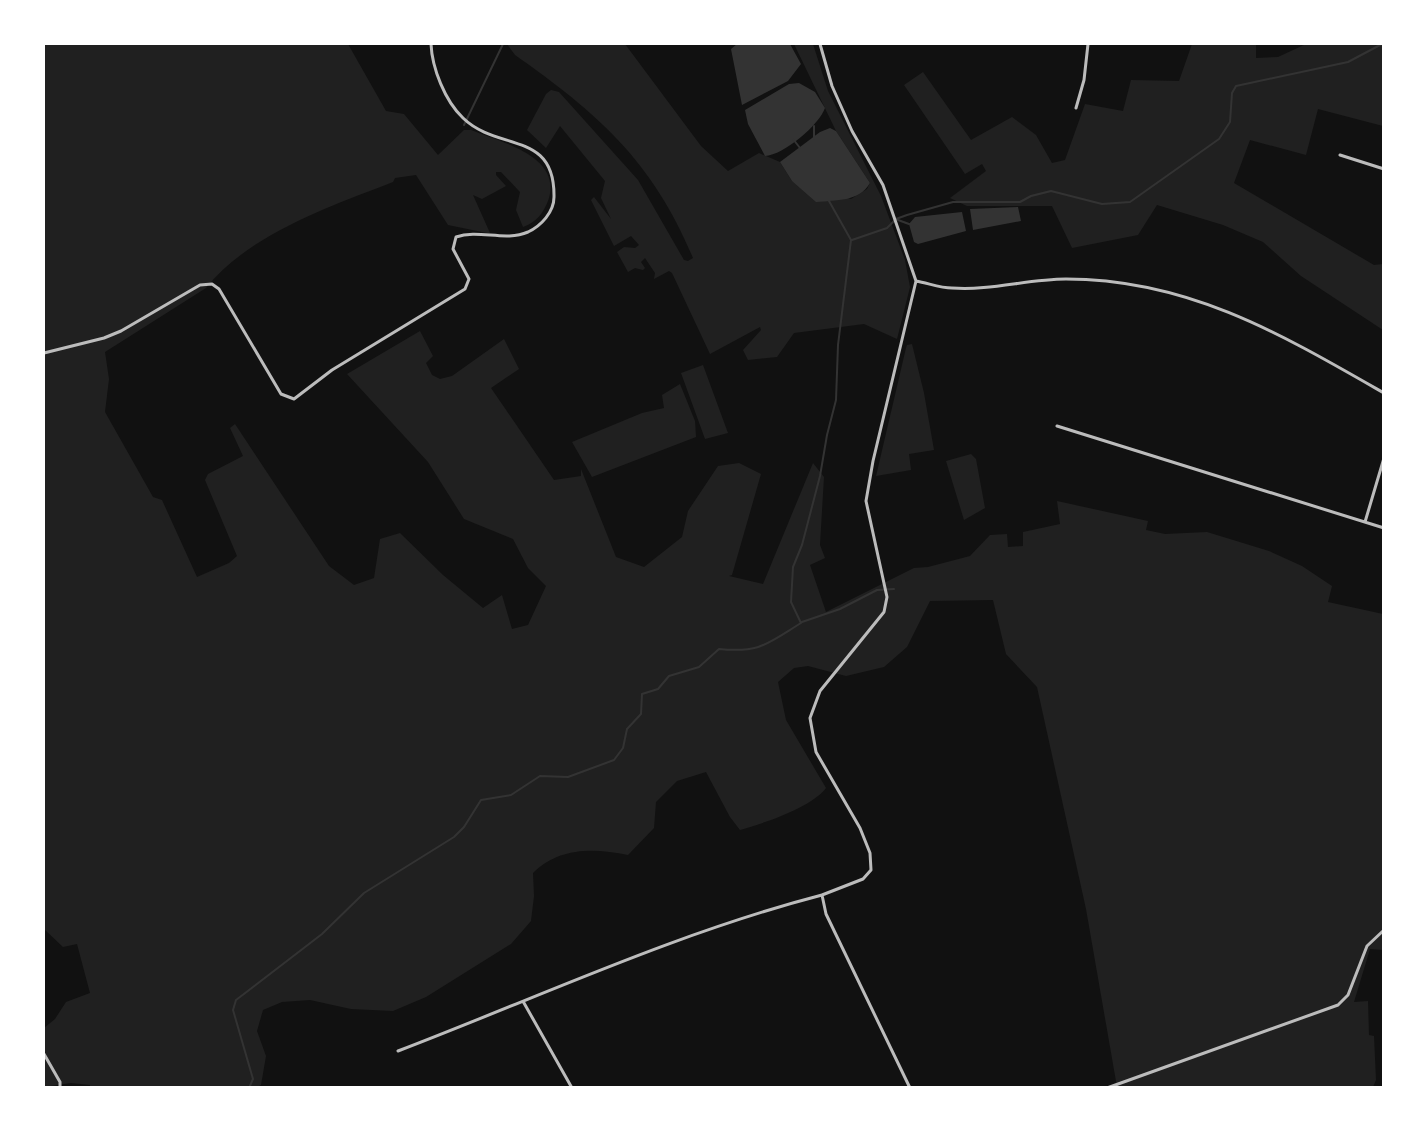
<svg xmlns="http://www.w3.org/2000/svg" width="1427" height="1131" font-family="'Noto Sans',sans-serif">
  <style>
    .green { fill: #202020 }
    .water { fill: #333 }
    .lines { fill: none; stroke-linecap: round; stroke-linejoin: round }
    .stream { stroke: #333; stroke-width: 2 }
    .minor { stroke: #bcbcbc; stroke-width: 3 }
  </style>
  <rect width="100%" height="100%" fill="#111"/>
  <path class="green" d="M44 44H348L386 111 404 114 438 155 464 130H471C500 142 564 156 548 201 543 213 537 222 523 227L516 210 520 192 501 172H496V175L506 186 482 199 473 195 490 233H487L448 225 416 175 395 178 393 182C331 206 249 234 206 288L105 352 109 379 105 412 153 497 162 500 197 577 229 563 237 556 205 480 208 474 243 456 230 428 235 424 329 566 354 585 374 578 380 539 400 533 443 575 483 608 502 595 512 629 528 625 546 586 528 568 513 539 464 519 428 462 347 374 420 331 433 356 426 363 432 375 440 379 452 376 504 339 519 369 491 388 554 480 581 476V469L616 557 644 567 682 537 688 511 718 466 739 463 761 474 732 575 729 576 763 584 813 463 824 477 820 545 825 558 810 565 826 612 914 568 928 567 970 556 990 535 1007 534 1008 547 1023 546V532L1060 524 1057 501 1148 521 1146 530 1165 534 1207 532 1269 551 1302 566 1332 586 1328 602 1383 614V950L1370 949 1354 1002 1368 1001 1369 1035 1374 1036 1376 1080 1373 1087H1117L1086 909 1037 687 1006 654 993 600 930 601 907 647 884 667 846 676 808 666 794 668 778 682 786 720 826 788C811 808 764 823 740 830L730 817 706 772 677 781 656 802 654 828 628 855C594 848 559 847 533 873L534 896 531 921 511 944 426 997 393 1011 351 1009 310 1000 282 1002 263 1010 257 1031 266 1056 261 1085 257 1087 90 1088V1085L71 1083 44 1087V1028L55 1019 66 1002 90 993 77 944 63 947 44 929Z
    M507 44H625L701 146 728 171 759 153 780 162 792 181 851 199 867 189 870 183 836 131 794 44H813L828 91 881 196 905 260 910 287 897 339 864 324 794 333 777 357 748 360 743 350 761 330 760 327 710 354 672 273 669 271 654 279 655 273 645 258 641 262 645 268 643 270 635 268 628 272 617 252 624 247 635 248 639 245 631 236 614 246 591 200 594 197 611 219 601 198 605 181 560 126 546 148 527 130 546 94 551 90 559 92 638 180 684 260 688 261 693 258C653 162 599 114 515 55Z
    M1192 44H1256V58L1278 57 1306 44H1383V126L1318 109 1306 155 1250 140 1234 183 1374 265 1383 264V330L1301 276 1263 242 1223 225 1157 205 1138 235 1072 248 1052 206H967L950 198 986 171 982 164 965 174 904 85 923 72 971 140 1012 117 1036 135 1052 163 1065 160 1085 104 1123 111 1131 80 1179 81Z
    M912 344 924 393 934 450 909 454 911 470 876 476 906 348 907 345Z
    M703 365 728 433 705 439 681 373Z
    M680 384 695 421 696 437 592 477 572 442 642 413 664 408 662 395Z
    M971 454 976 459 985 508 964 520 946 461Z"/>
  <path class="water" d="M737 44H790L801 64 788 81 742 105 731 49Z
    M799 83 815 92 825 108C819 125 784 155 765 156L748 124 745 110 789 84Z
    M830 128 836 131 870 183C859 202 836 200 816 202L792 181 780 162 820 132Z
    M1018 207 1021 221 973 230 970 209Z
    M962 212 966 231 918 244 914 242 909 224 915 217Z"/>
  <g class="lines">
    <path class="stream" d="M464 125 503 44
      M814 126V139
      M793 139 800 148
      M898 220 909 224
      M852 240 887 228 896 219 907 215 953 202H1020L1031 196 1051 191 1102 204 1130 202 1219 139 1230 122 1232 93 1236 86 1348 62 1382 44
      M802 622 840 609 877 590 894 589
      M249 1088 253 1079 233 1010 236 1000 322 934 364 893 454 837 464 827 481 800 511 795 540 776 568 777 614 760 623 748 627 729 641 714 642 694 658 689 669 676 699 667 719 649C760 653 767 644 801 623L791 602 793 567 802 545 820 476 827 435 836 400 838 345 851 240 829 201"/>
    <path class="minor" d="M820 44 832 86 852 131 883 185 916 281C928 283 940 288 952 288 990 291 1028 279 1066 279 1188 279 1281 334 1384 393
      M1076 108 1084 80 1088 44
      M1340 155 1384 169
      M44 353 104 338 121 331 200 285 212 284 219 289 281 394 294 399 332 370 465 289 469 279 453 249 456 237C479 229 505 242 528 232 541 226 554 212 554 197 555 130 498 152 463 118 445 101 432 68 431 44
      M1057 426 1384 528
      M1365 522 1384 458
      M524 1003 572 1088
      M398 1051C539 997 676 933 822 895
      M44 1054 60 1082V1088
      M910 1088 826 914 822 895 863 879 871 870 870 853 860 828 816 752 810 718 820 691 884 612 887 597 866 501 873 461 916 281
      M1107 1088 1338 1005 1348 995 1367 946 1384 930"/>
  </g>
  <rect width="1427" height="1131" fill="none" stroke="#ffffff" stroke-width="90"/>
</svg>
